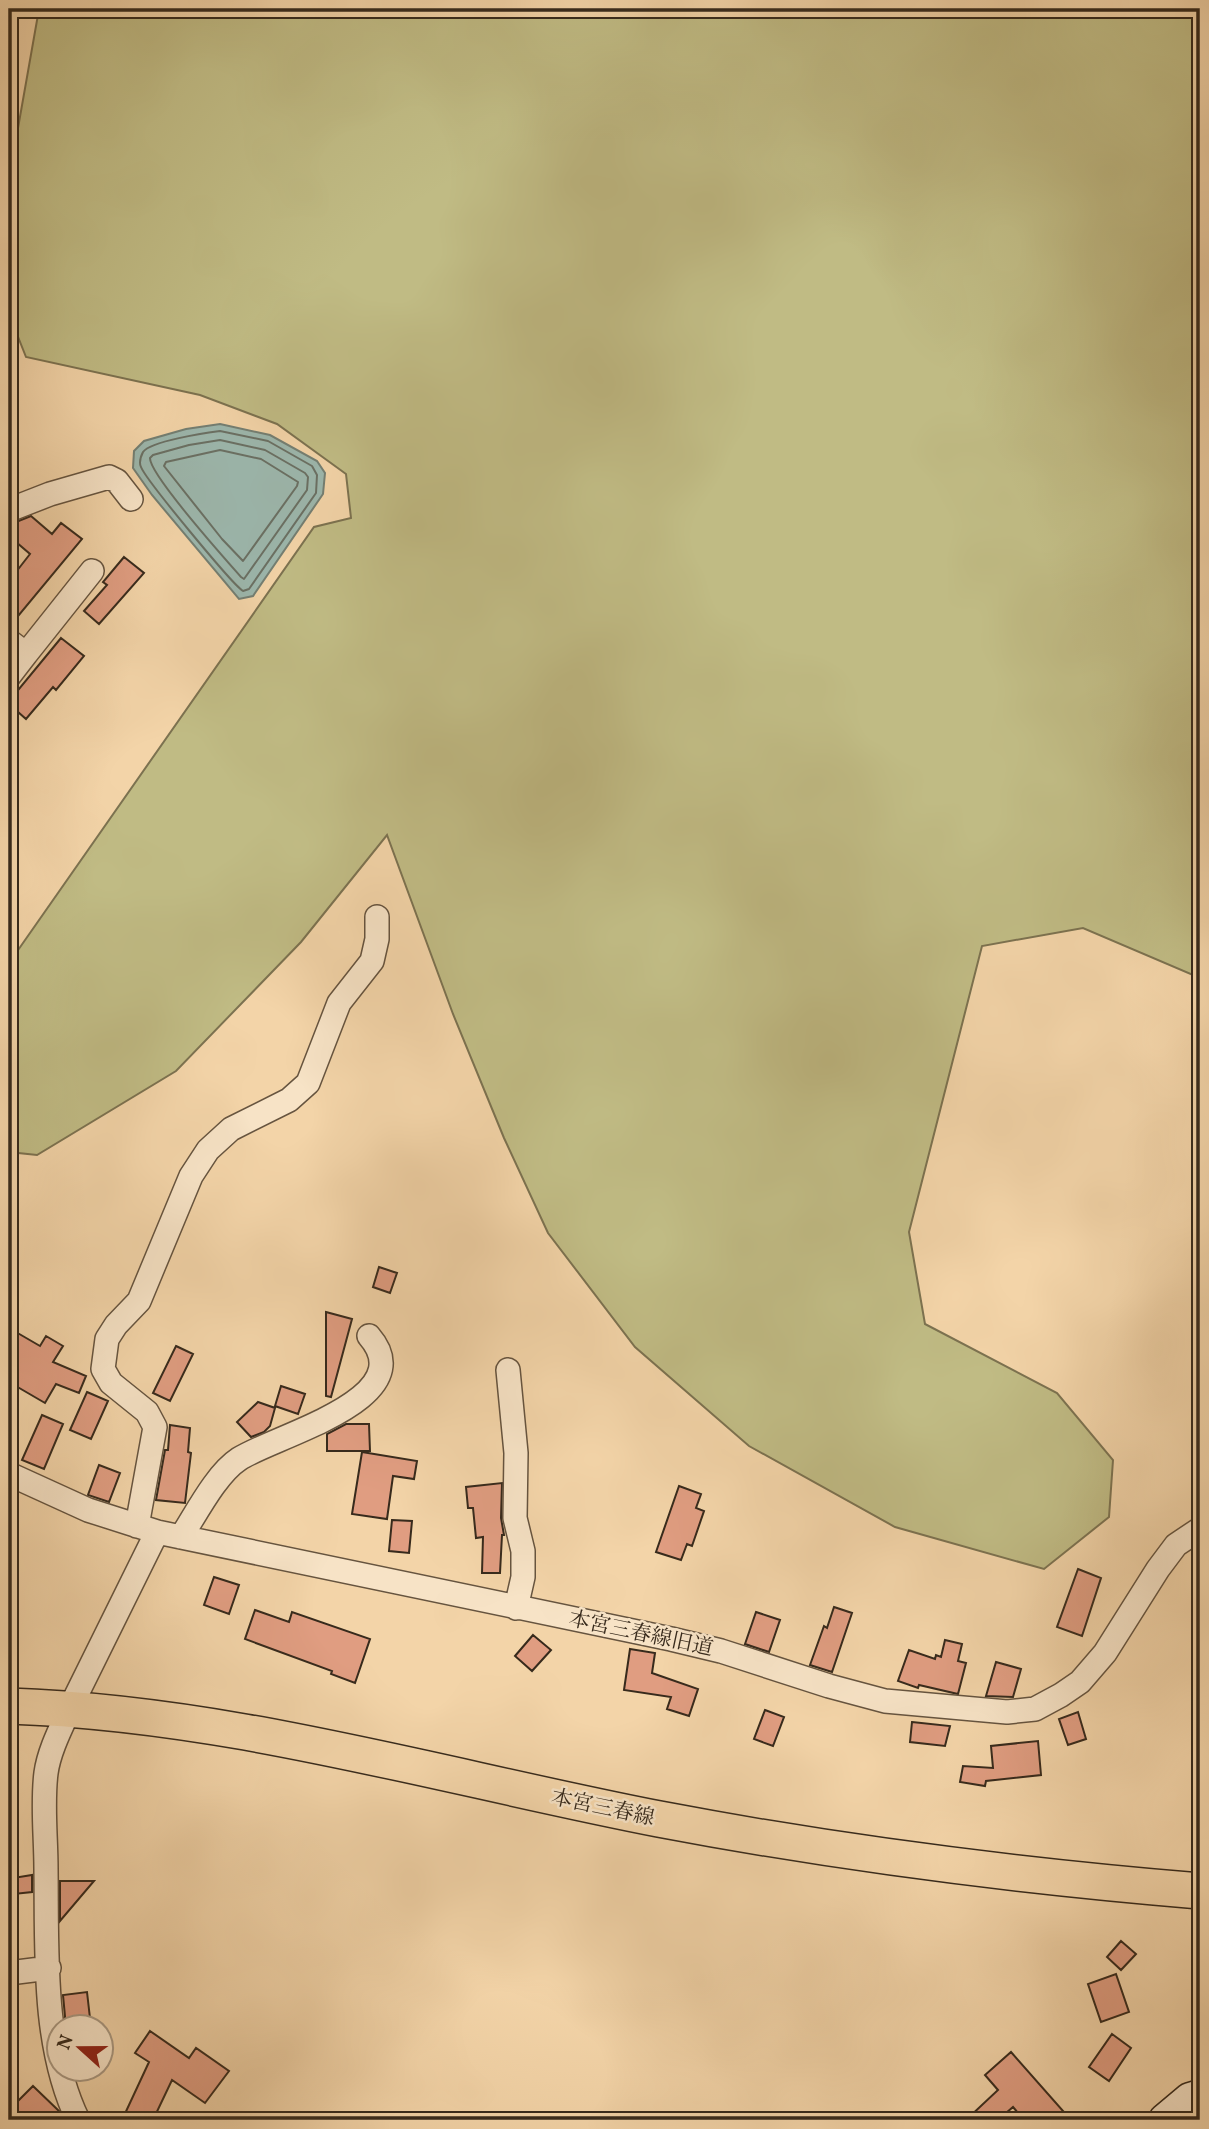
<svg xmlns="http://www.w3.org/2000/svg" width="1209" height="2129" font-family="Vollkorn,'Noto Serif JP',serif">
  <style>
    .green { fill: #c0bb84; stroke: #7c7250; stroke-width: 2 }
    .water { fill: #9cb7ad; stroke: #747f73; stroke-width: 2 }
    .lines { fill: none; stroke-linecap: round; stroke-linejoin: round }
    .shore { stroke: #6a7064; stroke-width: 2 }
    .building { fill: #e09d81; stroke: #372a1c; stroke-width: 2 }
    .street-casing { stroke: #66543f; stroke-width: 26 }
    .secondary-casing { stroke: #372a1c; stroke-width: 35 }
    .primary-casing { stroke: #372a1c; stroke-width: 38 }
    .street { stroke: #f7e3c6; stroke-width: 23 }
    .secondary { stroke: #f7e3c6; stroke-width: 32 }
    .primary { stroke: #f3d4a8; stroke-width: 35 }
    .labels { text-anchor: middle; stroke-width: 5; stroke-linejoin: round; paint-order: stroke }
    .street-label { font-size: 21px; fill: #372a1c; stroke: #f7e3c6 }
  </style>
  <rect width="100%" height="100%" fill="#f3d4a8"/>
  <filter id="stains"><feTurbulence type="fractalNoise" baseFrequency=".00286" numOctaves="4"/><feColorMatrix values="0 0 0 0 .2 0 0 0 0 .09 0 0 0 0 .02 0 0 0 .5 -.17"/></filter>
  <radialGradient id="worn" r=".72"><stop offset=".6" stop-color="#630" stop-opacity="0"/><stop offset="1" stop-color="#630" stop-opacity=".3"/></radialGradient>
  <path class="green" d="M39 9H1200V978L1083 928 982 946 909 1232 925 1324 1057 1393 1113 1460 1109 1517 1044 1569 895 1527 749 1446 635 1347 548 1233 504 1138 453 1014 387 835 301 942 176 1071 37 1155 9 1152V963L314 527 351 518 346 474 277 424 200 395 26 357 9 314V179Z"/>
  <path class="water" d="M220 424 270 435 317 461 325 473 323 494 253 596 239 599 152 495 133 468 134 451 144 441 186 429Z"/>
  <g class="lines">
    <path class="shore" d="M220 431 268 441 312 466 317 475 316 493 249 589 243 591C232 584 146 480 141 467 139 463 141 456 143 452 151 441 205 433 220 431Z
      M220 440 265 450 305 473 308 477 307 490 244 579 241 577C226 560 149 474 150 458L153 455 189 445Z
      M220 450 261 459 298 482 297 486 243 561 222 539 164 466 166 462Z"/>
  </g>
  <path class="building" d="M31 516 52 534 61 523 82 539 9 627V581L30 554 9 536V532L16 522Z
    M124 557 144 573 99 624 84 611 107 585 103 582Z
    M61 638 84 656 56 690 53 687 26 719 9 704V701Z
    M379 1267 397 1273 390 1293 373 1287Z
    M326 1312 352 1319 331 1397 326 1396Z
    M9 1328 40 1346 46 1336 63 1346 53 1362 86 1376 79 1393 56 1384 45 1403 9 1382Z
    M176 1346 193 1354 170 1401 153 1393Z
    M281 1386 305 1394 298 1414 275 1406Z
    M87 1392 108 1401 91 1439 70 1430Z
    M258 1402 275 1408 270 1426 264 1432 251 1437 237 1422Z
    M42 1415 63 1424 44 1469 22 1460Z
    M346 1424H369L370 1451H327V1434Z
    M170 1425 190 1428 188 1452 191 1453 185 1503 156 1500 165 1450H168Z
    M362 1452 417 1461 414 1479 393 1476 387 1519 352 1514Z
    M99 1465 120 1473 109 1502 88 1495Z
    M502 1483 501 1518 504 1535H502L500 1573H482L483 1537 476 1538 473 1508H468L466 1487Z
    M679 1486 701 1494 696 1508 704 1511 692 1546 687 1544 681 1560 656 1552Z
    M392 1520 412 1521 409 1553 389 1551Z
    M1078 1569 1101 1578 1082 1636 1057 1627Z
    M214 1577 239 1585 229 1614 204 1605Z
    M834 1607 852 1613 832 1672 810 1665 824 1626 827 1628Z
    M255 1610 289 1622 292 1612 370 1639 355 1683 331 1674 332 1671 245 1639Z
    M756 1612 780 1620 769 1652 745 1644Z
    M533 1635 551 1650 532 1671 515 1656Z
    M945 1640 962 1644 958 1661 966 1663 958 1694 919 1685 918 1688 898 1681 909 1650 935 1659 936 1655 941 1657Z
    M630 1649 655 1653 652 1673 698 1689 689 1716 667 1709 671 1697 624 1690Z
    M996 1662 1021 1669 1013 1697 986 1696Z
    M765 1710 784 1717 773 1746 754 1739Z
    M1078 1712 1086 1739 1068 1745 1059 1719Z
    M912 1722 950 1726 945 1746 910 1742Z
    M1038 1741 1041 1775 986 1781 985 1786 960 1782 963 1766 993 1768 991 1746Z
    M32 1875V1892L14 1894 13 1878Z
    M60 1881H94L60 1921Z
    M1121 1941 1136 1954 1121 1970 1107 1957Z
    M1116 1974 1129 2012 1101 2022 1088 1984Z
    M87 1992 91 2027H66L63 1995Z
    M150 2031 189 2058 196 2048 229 2071 205 2103 172 2080 153 2120H122L149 2062 135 2053Z
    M1112 2034 1131 2048 1109 2081 1089 2067Z
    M1011 2052 1071 2120H1024L1013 2107 998 2120H966L998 2090 985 2075Z
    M33 2086 60 2112 51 2120H9V2110Z"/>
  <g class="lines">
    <defs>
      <path id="street" d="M9 510 50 494 109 477 117 481 131 499
        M9 641 26 654 9 676
        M26 654 92 571
        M508 1370 516 1453 515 1518 523 1551V1577L516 1608
        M9 1474 88 1510 157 1532 671 1639 721 1651 829 1686 885 1701 1007 1712 1035 1709 1061 1695 1080 1682 1105 1653 1158 1569 1176 1545 1200 1529
        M137 1526 155 1427 147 1412 111 1383 103 1369 107 1339 116 1325 139 1301 191 1176 208 1150 231 1129 289 1100 308 1083 339 1003 372 961 377 939V917
        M181 1537C196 1514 216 1474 239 1459 276 1435 424 1399 369 1336
        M9 1973 49 1968
        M78 2120C42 2046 47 1950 46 1869 46 1837 42 1804 46 1773 49 1751 61 1728 70 1708L157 1532"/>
      <path id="secondary" d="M1165 2120 1190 2099 1200 2096"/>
      <path id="primary" d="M9 1706C230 1713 443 1777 659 1819 838 1853 1019 1876 1200 1891"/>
    </defs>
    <use href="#street" class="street-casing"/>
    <use href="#secondary" class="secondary-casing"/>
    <use href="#primary" class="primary-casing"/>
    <use href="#street" class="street"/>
    <use href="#secondary" class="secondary"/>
    <use href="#primary" class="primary"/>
  </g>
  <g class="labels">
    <g class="street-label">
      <text transform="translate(641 1633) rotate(12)" y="7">本宮三春線旧道</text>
      <text transform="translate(603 1807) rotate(12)" y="7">本宮三春線</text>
    </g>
  </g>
  <rect width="1209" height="2129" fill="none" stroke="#f3d4a8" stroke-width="35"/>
  <rect x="10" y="10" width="1188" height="2108" fill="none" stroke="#372a1c" stroke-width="3.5"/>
  <rect x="18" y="18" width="1174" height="2094" fill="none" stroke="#372a1c" stroke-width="2"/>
  <g transform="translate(80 2048) rotate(291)"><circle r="33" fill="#f7e3c6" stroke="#aa9982" stroke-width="2"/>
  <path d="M0-5L12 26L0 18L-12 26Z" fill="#8f2418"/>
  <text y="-10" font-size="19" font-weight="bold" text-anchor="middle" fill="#372a1c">N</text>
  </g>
  <rect width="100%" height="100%" filter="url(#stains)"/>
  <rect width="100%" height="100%" fill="url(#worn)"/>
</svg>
